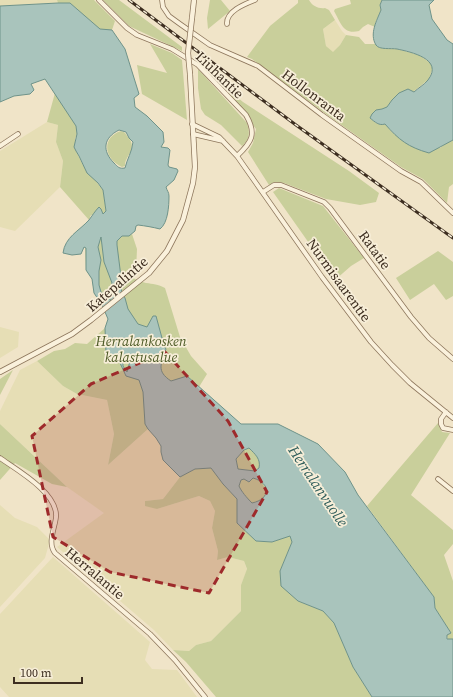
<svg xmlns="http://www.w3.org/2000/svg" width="453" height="697" font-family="'Source Serif 4',serif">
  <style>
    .farmland { fill: #e6deb5 }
    .green { fill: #c9cf9b }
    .water { fill: #a9c4bc; stroke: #6f938a; fill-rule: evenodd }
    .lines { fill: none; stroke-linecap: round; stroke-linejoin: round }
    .minor-casing { stroke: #8d765c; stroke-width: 5.5 }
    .tertiary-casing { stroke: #8d765c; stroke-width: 6 }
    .minor { stroke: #faf1dc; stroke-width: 4 }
    .tertiary { stroke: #faf1dc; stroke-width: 4.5 }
    .rail-casing { stroke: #3d2e20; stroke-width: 3 }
    .rail { stroke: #f7eed8; stroke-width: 1.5; stroke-dasharray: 4.5; stroke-linecap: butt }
    .tertiary-bridge-casing { stroke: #8d765c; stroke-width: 6; stroke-linecap: butt }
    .tertiary-bridge { stroke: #faf1dc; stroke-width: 4.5 }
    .marked { fill: #9e2a2b; fill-opacity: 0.2; stroke: #9e2a2b; stroke-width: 3; stroke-dasharray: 8 5; stroke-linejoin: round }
    .labels { text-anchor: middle; stroke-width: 3.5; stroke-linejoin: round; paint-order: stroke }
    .street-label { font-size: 14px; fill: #3d2e20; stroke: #f7eed8 }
    .park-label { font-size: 14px; font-style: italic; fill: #4d5a26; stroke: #f7eed8 }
    .water-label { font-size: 15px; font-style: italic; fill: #2f5d5a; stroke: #f7eed8 }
  </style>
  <rect width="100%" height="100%" fill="#f0e4c8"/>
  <path class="farmland" d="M0 0H57L58 3 0 6Z
    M335 20 342 31 346 35 340 45 333 53 326 46 323 29Z
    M47 122 58 125 56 142 63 161 60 187 15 231 0 227V151Z
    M0 327 19 332 18 347 0 358Z
    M37 361 63 386 77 394 107 400 114 434 108 465 148 429 156 438 161 446V452L163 460 180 477 163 499 145 501 157 509 199 496 210 501 215 511 212 528 218 551 217 560 228 557 244 561 247 570 241 585V611L211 641 196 645 189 651 173 650 154 630 57 547 104 513 67 487 0 424V411L20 370Z
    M0 505 15 518 37 527 50 540 45 558 0 607Z
    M53 557 150 642 145 660 152 669 177 670 197 697H9L0 687V614Z"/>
  <path class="green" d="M57 0H94L115 21 112 30H100L70 3H58Z
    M103 0H119L182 47V51L129 26Z
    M210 0H221L230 11 208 29 207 18Z
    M298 0H309C312 6 319 9 325 8L329 10 335 20 323 29 326 46 333 52 340 45 346 35 359 37 365 44H376L380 48 397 49 419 55 429 62 432 65V70L429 79 413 92 392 100 387 107 370 118 376 123 382 125 385 124 393 133 440 148 449 141 453 140V184L449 187 447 203 423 179 401 167 326 114 252 59 247 57 270 26 298 3Z
    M350 0H382L380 5 381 10 376 21 375 27 368 24 363 27 359 31C343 35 341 23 334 11L335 9 351 4Z
    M150 44 172 53 182 60 187 120 142 94 137 65 167 73Z
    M198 69 247 123C250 133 250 139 242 146L221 125 205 115 201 109 198 88Z
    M221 84 243 102 349 171 379 193 376 202 360 205 326 199 284 183 275 182 269 185 248 152 253 143 256 129Z
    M55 93 76 126 77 134 75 139 76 151 83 165 103 190 106 211 104 214 91 215 89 220 60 187 63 161 56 142 58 125 47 122Z
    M121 131C125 132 125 133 128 137 129 139 131 140 131 142 135 151 124 158 125 166L122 167C105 160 100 138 121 131Z
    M279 188 323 206 364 258 351 266 335 280 273 192Z
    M102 232 129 236 132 234 137 249 136 271 133 278C137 280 141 282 146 283 153 284 158 284 165 288L180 337 191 356 207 374 199 387 145 424 148 429 108 465 114 434 107 400 77 394 63 386 37 361 54 351 65 349 75 343 87 344 105 328 108 319 102 305 94 293 92 279 86 270 85 246Z
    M438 251 453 262V296L446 300 434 284 410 300 396 278Z
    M13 370 0 395V379Z
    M438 423 442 432 450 433 411 495 453 530V544L444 555 453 581V639H448L447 635 451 633 435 608 434 597 367 506Z
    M0 424 67 487 52 484 15 463 0 480Z
    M249 448C255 453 261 459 259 468L255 471 238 469 236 459 244 450Z
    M211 468 223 484 237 499V523L256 541 272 542 290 535 292 542 280 571 298 601 323 611 334 623 353 667 372 697H216L186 662 173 650 189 651 196 645 211 641 241 611V585L247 569 244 561 228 557 217 560 218 551 212 528 215 511 210 501 199 496 157 509 145 506V501L163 499 180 477 195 469Z
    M253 478C271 483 271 499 252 503 247 498 241 491 239 486L241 480 244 479 249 482Z"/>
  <path class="water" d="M382 0H434L429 5 432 19 447 40 453 44V140L429 153C408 147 399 140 385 124 379 126 375 122 370 118L372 114 376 110 382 109 387 107 392 100 399 93 408 89 414 92C418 88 424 85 428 80 444 59 411 52 397 49 391 48 379 50 376 45 369 34 377 20 381 10L380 5Z
    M58 3H70L100 29 112 30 125 49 139 94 134 98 135 107 147 116 163 132 164 142 161 147 168 148 170 150 168 165 169 167 177 169 178 171 174 180 166 187C167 191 169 192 169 196 169 206 168 223 160 229 152 227 146 226 138 225L136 226 135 231 129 236H122L117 241V245L121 277 120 283 122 293 125 298 128 309 138 324 147 327 153 316H156L162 338 159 340 161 344 164 346 166 349C161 364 156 371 171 381L187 376 241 424H278L318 444 345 472 358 495 434 597 435 608 451 633 447 635V639H453V697H372L353 667 334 623 323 611 298 601 281 586 280 571 292 542 290 536 272 542 256 541 237 523V499L223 484 211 468 195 469 180 477 163 460 161 452V446L156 438 148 429 145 424 143 392 139 380 126 376 120 363 114 361 106 354 105 328 108 319 102 305 94 293 92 279 86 270V248L84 247 81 254 72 255 63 253C65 237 79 231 89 220 92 216 95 211 99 207L101 209 103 214 106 211 103 190 98 183 87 173 79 156 76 151 74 147 77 134 76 126 45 79 31 84 34 90 30 94 14 96 0 102V6ZM119 130 126 132 129 138 133 142C132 152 127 159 125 168 119 169 118 167 114 163 102 151 103 138 119 130ZM101 237 104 262 112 283 110 294 111 301 101 292 99 285V271L101 260 98 247ZM123 359 130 361 127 372 123 366ZM249 448C255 454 261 459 259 468L255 471 238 469 236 459 244 450ZM253 478C271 483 271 499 252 503 247 498 241 491 239 486L241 480 244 479 249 482Z"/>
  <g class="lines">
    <defs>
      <path id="minor" d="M99 0 127 28 137 35 172 49 198 65 246 115C257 134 252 142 237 156
        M162 0 163 7 169 16 180 24 210 45 258 66 322 115 401 171 421 182 453 213
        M227 24C226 11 245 4 255 0
        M192 124 219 137 237 156 322 277 371 342 392 365 410 383 453 418
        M193 134 223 141
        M0 146 18 134
        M263 192 274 185H281L324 202 330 208 411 317 429 338 453 359
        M446 412 441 419V424L443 428 453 430
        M0 458C17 470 58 493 56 517 55 528 47 543 55 553L150 634 175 660 205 697
        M438 479 453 491"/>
      <path id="tertiary" d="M192 18 194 0
        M0 372 72 334 91 320 149 273 167 251 183 220 193 183 195 167 190 74"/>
    </defs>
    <use href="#minor" class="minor-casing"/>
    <use href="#tertiary" class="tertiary-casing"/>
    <use href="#minor" class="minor"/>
    <use href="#tertiary" class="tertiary"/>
    <defs>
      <path id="rail" d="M129 0 296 125 453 238"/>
    </defs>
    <use href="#rail" class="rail-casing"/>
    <use href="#rail" class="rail"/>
    <defs>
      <path id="tertiary-bridge" d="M190 74 188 53 192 18"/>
    </defs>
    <use href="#tertiary-bridge" class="tertiary-bridge-casing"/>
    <use href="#tertiary-bridge" class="tertiary-bridge"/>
  </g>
  <path class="marked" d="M165 352 228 421 267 492 209 593 110 572 53 537 32 436 91 384Z"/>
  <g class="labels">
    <g class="street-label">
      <text transform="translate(220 75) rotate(44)" y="5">Liuhantie</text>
      <text transform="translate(314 95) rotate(37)" y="5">Hollonranta</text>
      <text transform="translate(375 250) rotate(54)" y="5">Ratatie</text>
      <text transform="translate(339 280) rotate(54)" y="5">Nurmisaarentie</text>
      <text transform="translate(117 284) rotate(-41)" y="5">Katepalintie</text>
      <text transform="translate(95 573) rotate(40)" y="5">Herralantie</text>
    </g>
    <g class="park-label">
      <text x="141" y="346">Herralankosken<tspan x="141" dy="16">kalastusalue</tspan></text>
    </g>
    <g class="water-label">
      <text transform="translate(318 486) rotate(56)" y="5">Herralanvuolle</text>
    </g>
  </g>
  <path d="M14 677v6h68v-6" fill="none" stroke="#3d2e20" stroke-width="2"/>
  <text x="20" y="677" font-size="12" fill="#3d2e20" stroke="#f7eed8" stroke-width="3" paint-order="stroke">100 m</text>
</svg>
